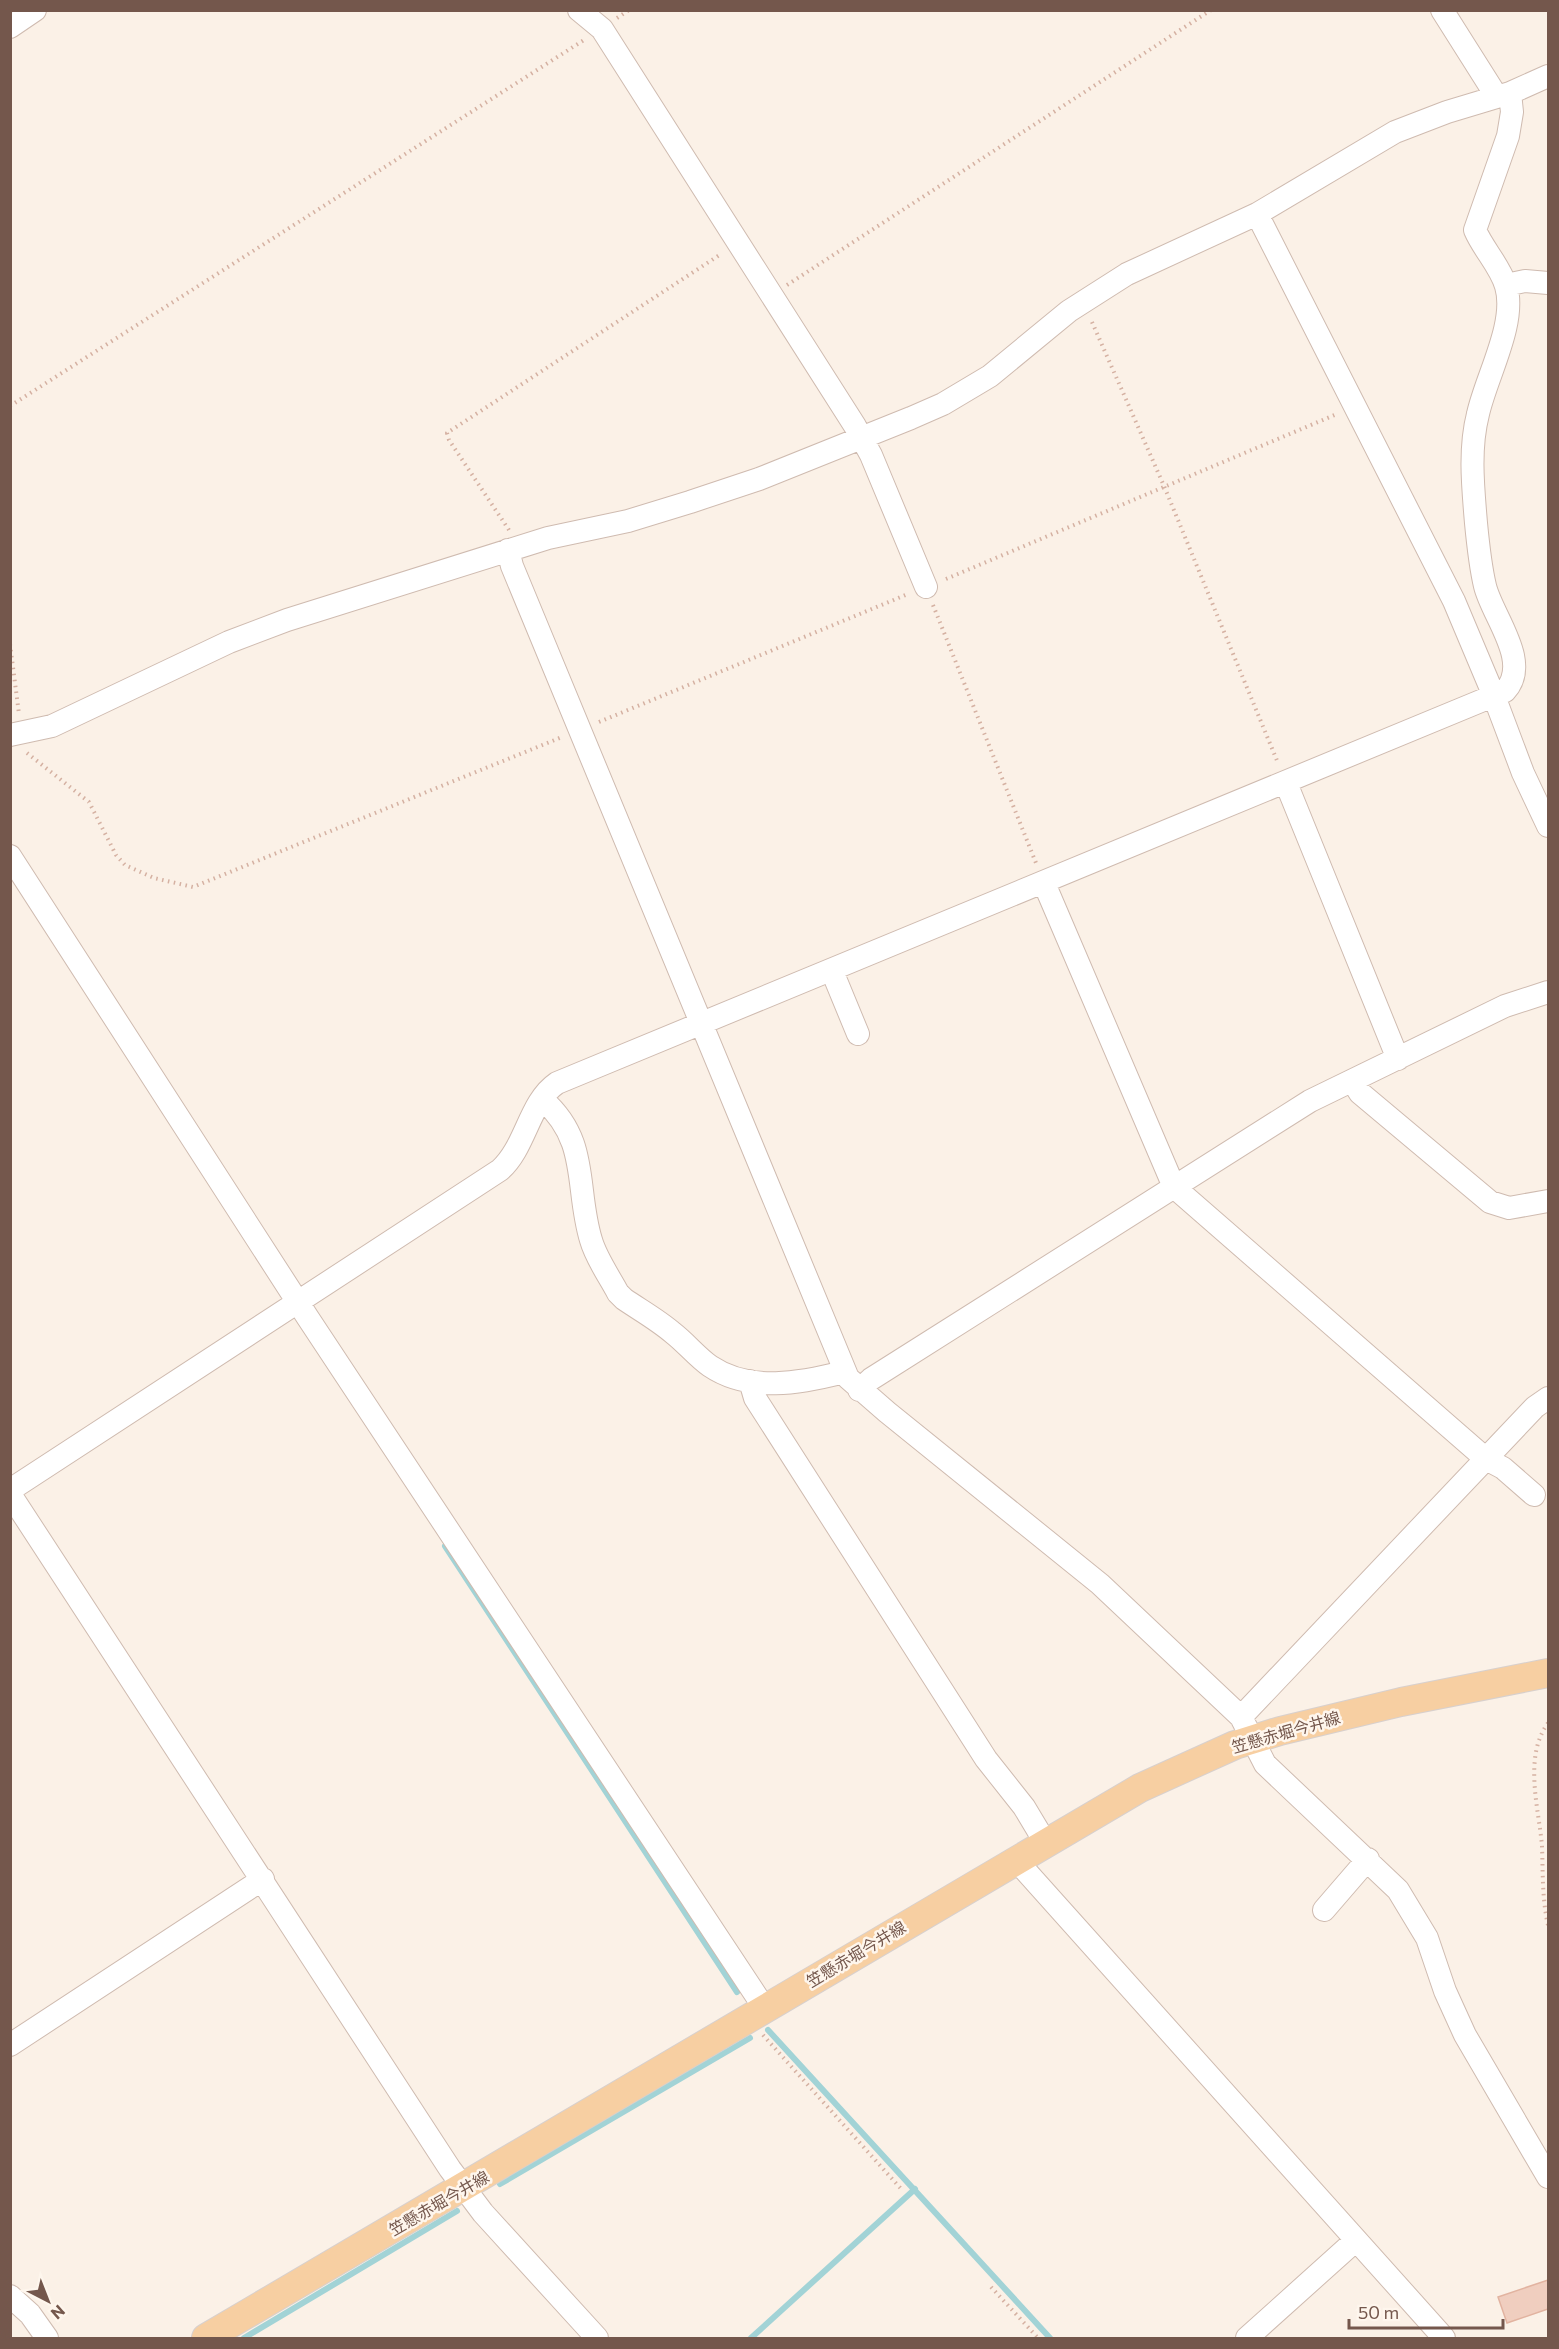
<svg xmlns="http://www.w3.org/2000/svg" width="1559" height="2349" font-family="Commissioner,'Noto Sans JP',sans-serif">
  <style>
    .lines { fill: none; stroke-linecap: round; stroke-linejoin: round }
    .stream { stroke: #a2d3d6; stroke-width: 6 }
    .building { fill: #f0cebf; stroke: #e2b3a0; stroke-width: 1.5 }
    .minor-casing { stroke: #cfbbb0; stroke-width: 24 }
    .major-casing { stroke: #d8d0cd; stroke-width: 30 }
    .path { stroke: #d5b1a2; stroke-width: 4; stroke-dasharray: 1.5 4.5; stroke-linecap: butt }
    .minor { stroke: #fff; stroke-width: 22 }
    .major { stroke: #f7cfa2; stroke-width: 28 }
    .labels { text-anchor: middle; stroke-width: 5; stroke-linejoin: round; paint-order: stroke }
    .street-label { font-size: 16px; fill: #74574c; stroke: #fef6ed }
  </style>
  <rect width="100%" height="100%" fill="#fbf1e7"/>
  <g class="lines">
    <path class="stream" d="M445 1546 737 1992
      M768 2030 1050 2338
      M500 2184 750 2038
      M244 2338 457 2211
      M751 2338 915 2189"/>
  </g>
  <path class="building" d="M1548 2280V2309L1507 2323 1498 2297Z"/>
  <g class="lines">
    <defs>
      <path id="minor" d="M579 10 602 29 855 426 871 455 926 587
        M1442 10 1497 97
        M10 27 35 10
        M1257 214 1454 601 1494 696 1523 773 1548 826
        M1506 285 1525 281 1548 283
        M508 550 512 566 848 1378 887 1412 1100 1584 1241 1717 1265 1764 1398 1890 1427 1938 1445 1991 1465 2035 1548 2177
        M10 735 52 726 229 642 287 620 548 538 628 521 690 502 759 479 911 418 943 404 990 376 1069 311 1127 274 1257 214 1395 132 1447 112 1510 93 1548 76
        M1286 783 1398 1059
        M10 856 308 1318 765 2009
        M1044 883 1174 1187 1486 1459 1503 1468 1534 1495
        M832 971 858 1034
        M1353 1082 1360 1093 1490 1202 1509 1208 1548 1201
        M543 1100C590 1141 575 1188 591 1240 596 1258 609 1276 618 1293L624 1299C640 1310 658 1320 673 1333 686 1343 697 1357 710 1366 750 1393 801 1383 844 1372
        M750 1381 755 1398 986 1759 1024 1807 1045 1842
        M859 1390 871 1379 1310 1101 1505 1006 1548 992
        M10 1490 500 1170C526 1147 529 1102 557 1083L1505 691C1532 662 1492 616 1485 586 1480 565 1478 544 1476 523 1473 487 1469 449 1478 414 1486 377 1517 323 1506 286 1500 266 1483 249 1475 230L1508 136 1512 112 1510 93
        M10 1494 450 2169 483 2213 597 2338
        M1241 1717 1535 1407 1548 1398
        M1015 1859 1444 2338
        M1324 1910 1368 1859
        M10 2045 263 1879
        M10 2296 30 2314 47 2338
        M1247 2338 1356 2240"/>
      <path id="major" d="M206 2338 1140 1788 1235 1745 1280 1731 1401 1702 1548 1673"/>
    </defs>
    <use href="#minor" class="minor-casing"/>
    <use href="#major" class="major-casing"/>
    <path class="path" d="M617 18 629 10
      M787 285 1211 10
      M1092 322 1164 486 1278 763
      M10 406 584 40
      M509 530 449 440 447 433 721 254
      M946 579 1337 414
      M933 605 1036 863
      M10 644 19 714
      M599 722 908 594
      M27 753 89 802 116 855 125 865 154 878 193 887 562 737
      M1548 1723C1523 1757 1539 1809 1542 1846 1543 1873 1542 1899 1548 1925
      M763 2035 903 2191
      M991 2287 1038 2338"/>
    <use href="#minor" class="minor"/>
    <use href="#major" class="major"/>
  </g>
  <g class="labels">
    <g class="street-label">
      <text transform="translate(1286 1732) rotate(-16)" y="6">笠懸赤堀今井線</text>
      <text transform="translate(856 1954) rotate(-31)" y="6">笠懸赤堀今井線</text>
      <text transform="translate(439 2203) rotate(-30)" y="6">笠懸赤堀今井線</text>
    </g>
  </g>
  <rect width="1559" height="2349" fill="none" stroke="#74574c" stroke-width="24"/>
  <g transform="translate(48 2301) rotate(138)" stroke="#fef6ed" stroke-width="4.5" paint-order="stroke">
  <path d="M0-4.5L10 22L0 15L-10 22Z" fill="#74574c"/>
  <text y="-9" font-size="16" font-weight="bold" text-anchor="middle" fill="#74574c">N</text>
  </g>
  <path d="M1349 2319v9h154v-9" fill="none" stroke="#74574c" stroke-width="3"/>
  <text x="1358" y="2319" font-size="18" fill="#74574c" stroke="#fef6ed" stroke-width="4.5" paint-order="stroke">50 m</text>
</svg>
